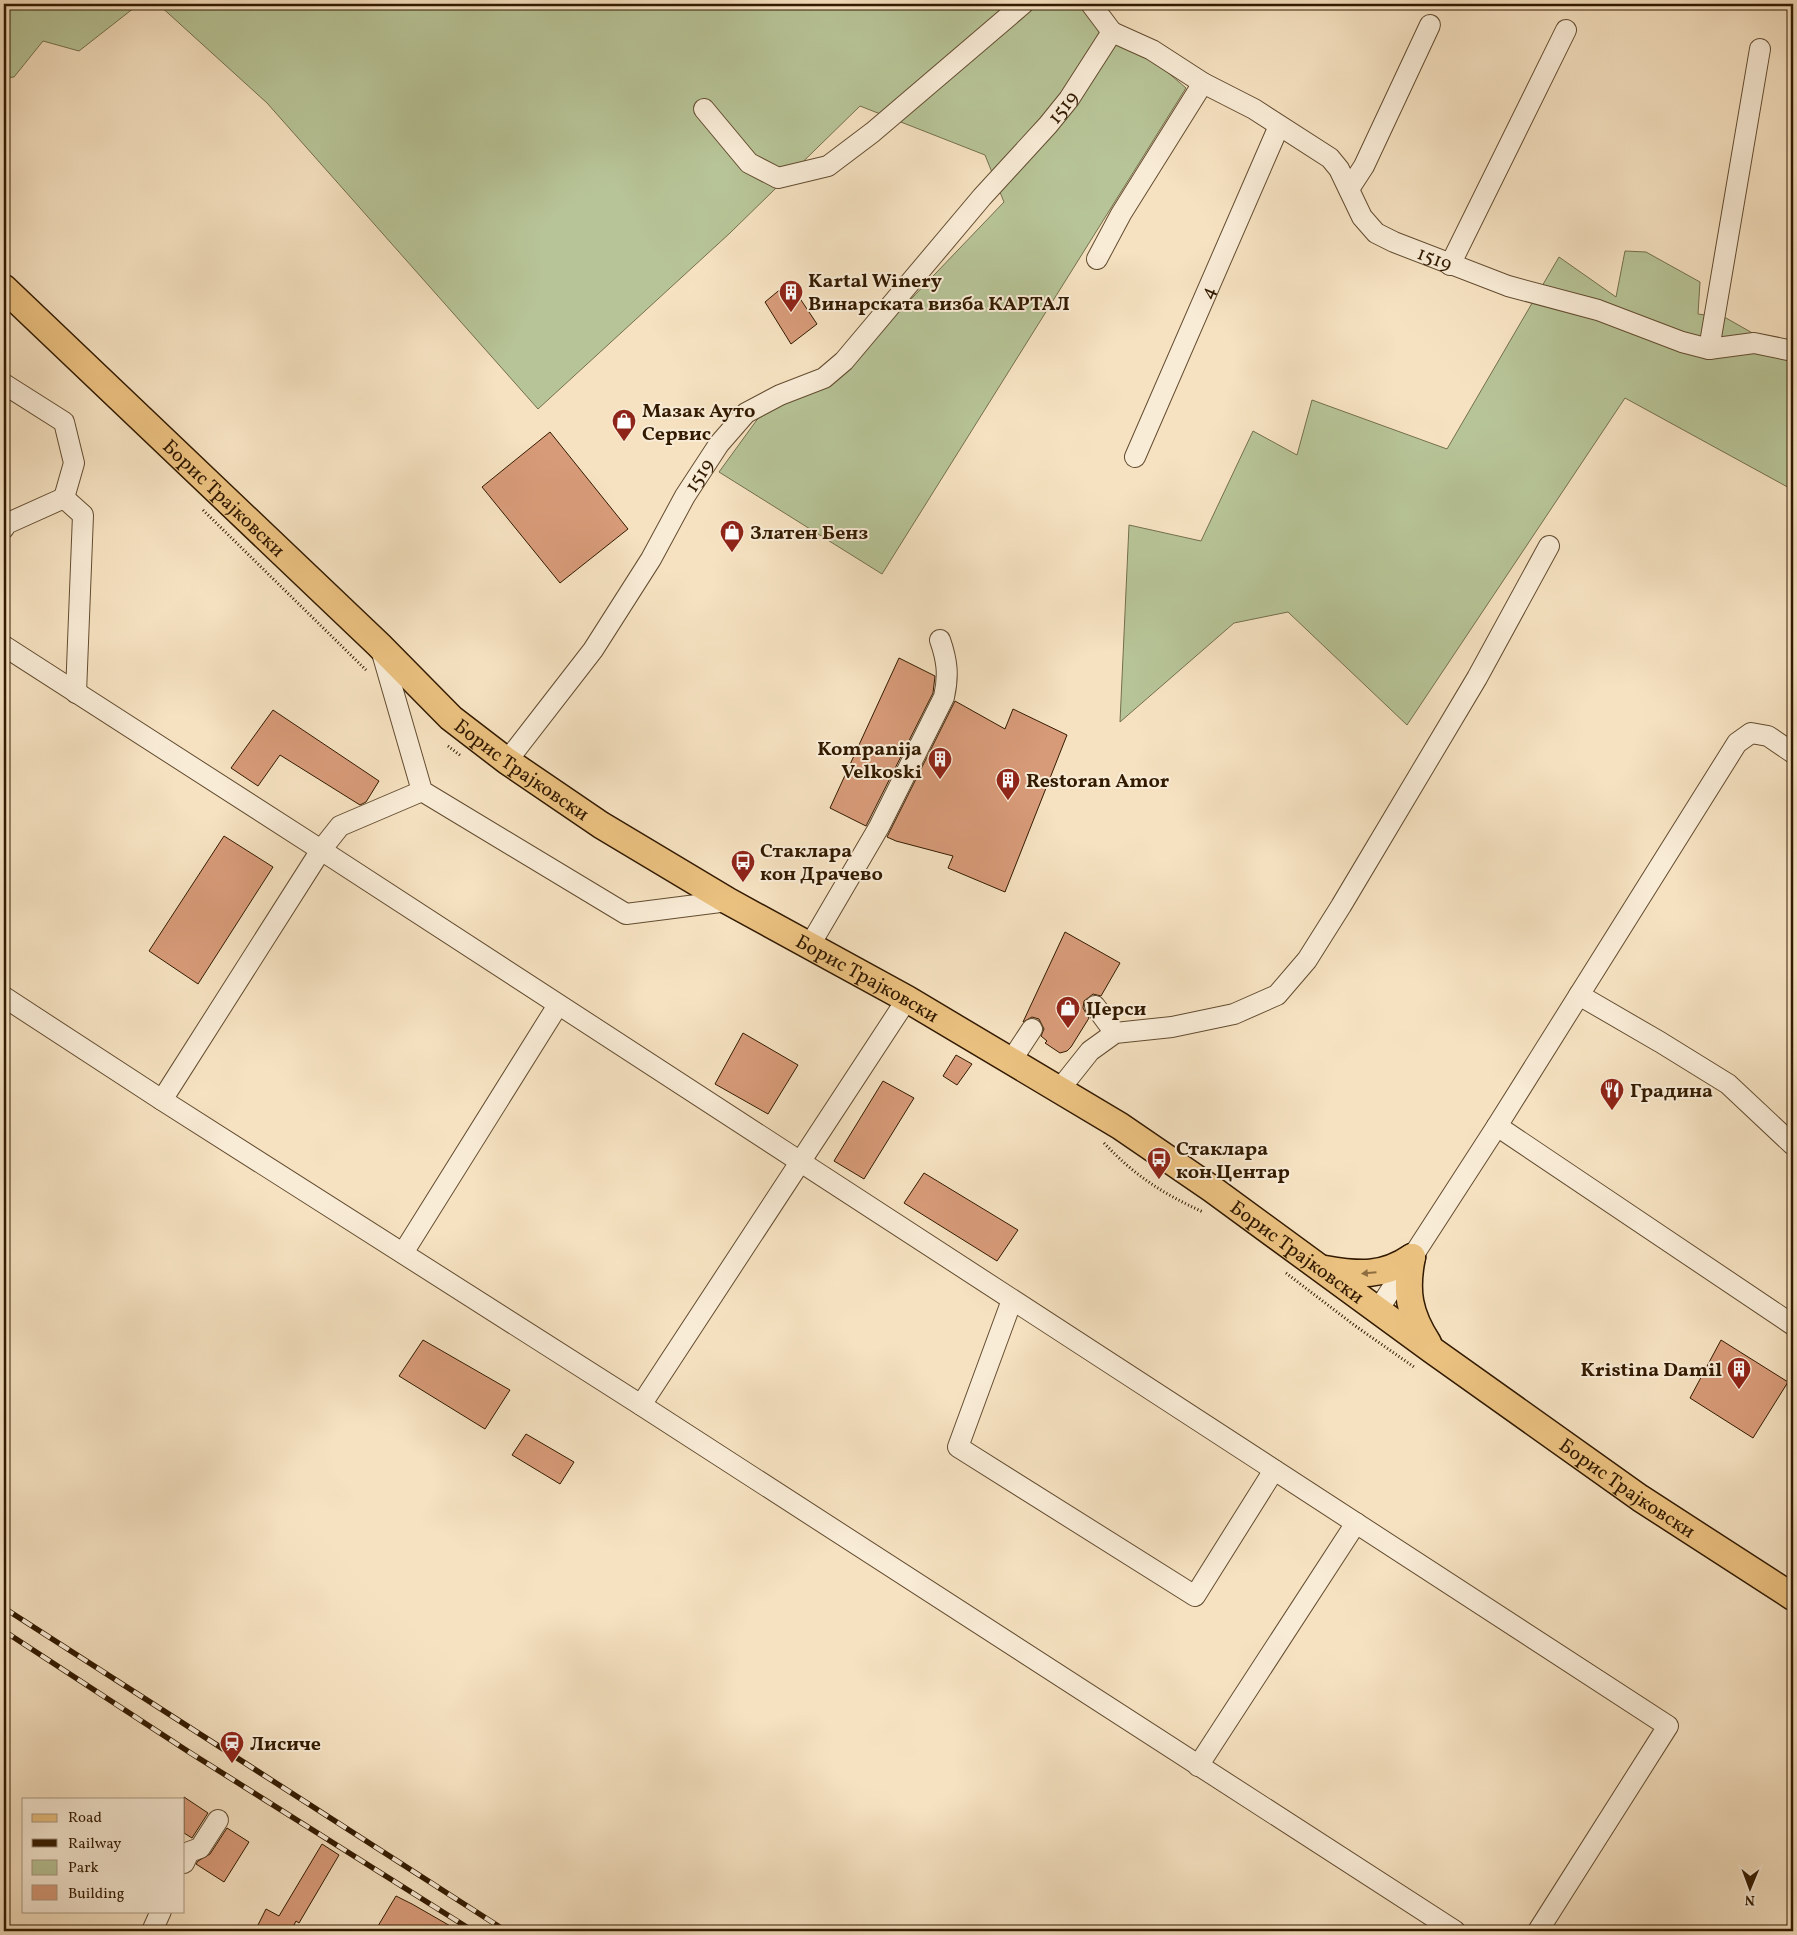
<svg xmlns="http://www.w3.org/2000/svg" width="1797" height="1935" font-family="Vollkorn,serif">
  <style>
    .green { fill: #b7c497; stroke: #746f4c }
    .building { fill: #d89b79; stroke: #321a00 }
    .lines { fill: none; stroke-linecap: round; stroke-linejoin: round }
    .minor-casing { stroke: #634c30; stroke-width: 22 }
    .major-casing { stroke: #321a00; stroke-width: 29 }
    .path { stroke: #321a00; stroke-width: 3; stroke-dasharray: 1 2.5; stroke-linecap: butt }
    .minor { stroke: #f9ecd7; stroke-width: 20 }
    .major { stroke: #ebc180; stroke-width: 26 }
    .rail-casing { stroke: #321a00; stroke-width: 5.5 }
    .rail { stroke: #f9ecd7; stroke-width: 4; stroke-dasharray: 11; stroke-linecap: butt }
    .oneway { fill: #8e6e40 }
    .labels { text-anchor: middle; stroke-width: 4; stroke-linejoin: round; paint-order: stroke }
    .street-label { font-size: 20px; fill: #321a00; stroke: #f9ecd7 }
    .poi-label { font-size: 20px; font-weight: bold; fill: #321a00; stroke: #f9ecd7; text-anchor: start }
  </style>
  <rect width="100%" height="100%" fill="#f6e2c1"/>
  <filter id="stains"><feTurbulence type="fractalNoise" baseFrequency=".004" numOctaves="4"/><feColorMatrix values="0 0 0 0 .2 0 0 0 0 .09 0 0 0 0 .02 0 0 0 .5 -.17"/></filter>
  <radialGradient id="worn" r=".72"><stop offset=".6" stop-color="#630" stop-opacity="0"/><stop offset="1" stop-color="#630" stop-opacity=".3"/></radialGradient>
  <path class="green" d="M4 4H139L79 51 43 41 14 77 4 78Z
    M158 4H1088L1186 88 882 574 719 472 759 417 868 344 1004 202 985 155 860 106 730 233 538 409 267 103Z
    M1625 251 1646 252 1700 282 1698 314 1726 318 1763 339 1793 348V490L1625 398 1407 725 1288 612 1234 623 1120 722 1129 525 1201 541 1253 431 1297 455 1312 400 1447 449 1559 257 1616 297Z"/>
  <path class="building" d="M789 282 817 324 791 344 765 302Z
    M550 432 628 529 560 583 482 487Z
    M899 658 935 676 933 693 866 826 830 808Z
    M955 701 1005 729 1013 709 1067 735 1005 892 948 868 953 856 896 841 887 837Z
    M273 710 379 781 366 802 360 805 280 755 258 786 231 768Z
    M224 836 273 867 198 984 149 951Z
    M1065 932 1120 963 1101 996 1093 994 1084 1001 1083 1008 1089 1018 1071 1047 1067 1051 1060 1053 1045 1043 1047 1041 1041 1036 1044 1029 1039 1019 1032 1017 1023 1022Z
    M743 1033 798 1065 768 1114 715 1084Z
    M956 1055 972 1064 957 1085 943 1076Z
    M883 1081 914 1098 864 1179 834 1161Z
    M924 1173 1018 1230 997 1261 904 1203Z
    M423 1340 510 1390 485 1429 399 1376Z
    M1721 1340 1788 1382 1753 1438 1690 1398Z
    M526 1434 574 1462 560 1484 512 1455Z
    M184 1797 208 1813 192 1838 184 1833Z
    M227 1828 249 1842 224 1882 196 1864 198 1861 210 1854Z
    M322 1844 339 1855 299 1923 296 1921 294 1925 306 1931H255L266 1909 279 1916Z
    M396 1896 412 1904 459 1931H375Z"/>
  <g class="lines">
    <defs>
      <g id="minor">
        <path d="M1091 4 1112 32"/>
        <path d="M704 109 749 163 778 178 828 166 873 132 1023 4"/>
        <path d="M1349 189 1364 166 1430 25"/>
        <path d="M1097 259 1121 214 1203 83"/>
        <path d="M1450 265 1566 30"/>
        <path d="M1709 349 1760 49"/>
        <path d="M4 384 64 422 74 463 64 498"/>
        <path id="s1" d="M1135 457 1279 126"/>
        <path d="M4 528 6 524 64 498 83 515 76 693"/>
        <path d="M4 646 321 850 1668 1726 1538 1931"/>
        <path d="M380 646 422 791 626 914 728 901"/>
        <path id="s2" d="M507 761 593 650 651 559 685 496 719 444 746 413 780 395 824 378 844 361 982 197 1048 125 1069 99 1112 32 1152 50 1203 83 1254 109 1330 158 1339 169 1362 217 1376 233 1394 242 1508 286 1598 310 1682 342 1709 349 1754 343 1793 351"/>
        <path d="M810 945 879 827 944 697C949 675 947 660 940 640"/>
        <path d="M1579 995 1660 1042 1728 1084 1793 1145"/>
        <path d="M4 997 162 1100 641 1405 907 999"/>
        <path d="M1095 1006 1115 1033"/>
        <path d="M1011 1061 1032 1029"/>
        <path d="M1059 1090 1090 1051 1115 1033 1172 1027 1234 1014 1277 995 1307 960 1341 906 1477 678 1549 546"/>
        <path d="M162 1100 321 850 340 826 422 791"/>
        <path d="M1497 1126 1793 1325"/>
        <path d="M403 1253 558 1005"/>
        <path d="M1012 1300 958 1447 1195 1596 1274 1470"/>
        <path d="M1378 1310 1497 1126 1737 743 1751 733 1768 736 1793 753"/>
        <path d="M641 1405 1455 1931"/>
        <path d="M1198 1766 1356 1523"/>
        <path d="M184 1863 189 1852 200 1848 218 1820"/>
        <path d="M152 1931 161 1911"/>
      </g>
      <g id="major">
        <path id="s3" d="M4 288 379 645 451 718 507 761 601 825 728 901 907 999 1120 1126 1212 1189 1432 1350 1640 1498 1793 1597"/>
        <path d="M1412 1257C1405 1291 1409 1314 1428 1343"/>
        <path d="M1325 1269C1359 1275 1383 1277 1412 1257"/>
      </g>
    </defs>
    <use href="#minor" class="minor-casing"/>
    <use href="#major" class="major-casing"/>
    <path class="path" d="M203 510 366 670
      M448 746 461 756
      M1104 1143C1135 1176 1162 1193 1203 1212
      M1286 1273 1354 1325 1414 1367"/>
    <use href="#minor" class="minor"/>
    <use href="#major" class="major"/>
    <defs>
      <path id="rail" d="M4 1608 506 1931
        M4 1631 189 1752 473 1931"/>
    </defs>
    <use href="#rail" class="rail-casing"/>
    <use href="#rail" class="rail"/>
  </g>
  <defs><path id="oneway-solid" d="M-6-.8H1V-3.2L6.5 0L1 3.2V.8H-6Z" transform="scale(1.25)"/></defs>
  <use class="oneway" href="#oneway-solid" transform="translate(1369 1273) rotate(175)"/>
  <defs>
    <symbol id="building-pin" viewBox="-11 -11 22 30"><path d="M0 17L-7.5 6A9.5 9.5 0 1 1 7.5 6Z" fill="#8f2418" stroke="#f9ecd7"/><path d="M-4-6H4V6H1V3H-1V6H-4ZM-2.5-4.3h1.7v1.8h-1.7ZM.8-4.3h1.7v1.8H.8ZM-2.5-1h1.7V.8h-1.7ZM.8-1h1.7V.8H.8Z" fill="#fff"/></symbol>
    <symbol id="shop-pin" viewBox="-11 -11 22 30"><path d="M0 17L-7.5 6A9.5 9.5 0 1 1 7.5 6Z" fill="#8f2418" stroke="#f9ecd7"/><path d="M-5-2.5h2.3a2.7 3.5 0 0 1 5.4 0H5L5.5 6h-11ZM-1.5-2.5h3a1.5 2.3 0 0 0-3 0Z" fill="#fff"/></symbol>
    <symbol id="bus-pin" viewBox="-11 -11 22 30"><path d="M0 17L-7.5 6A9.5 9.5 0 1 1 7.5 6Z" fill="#8f2418" stroke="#f9ecd7"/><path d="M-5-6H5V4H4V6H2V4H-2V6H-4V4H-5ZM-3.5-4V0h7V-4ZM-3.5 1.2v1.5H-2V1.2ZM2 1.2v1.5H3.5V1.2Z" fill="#fff"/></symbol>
    <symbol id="restaurant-pin" viewBox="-11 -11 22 30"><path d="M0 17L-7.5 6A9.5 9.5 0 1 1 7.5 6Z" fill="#8f2418" stroke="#f9ecd7"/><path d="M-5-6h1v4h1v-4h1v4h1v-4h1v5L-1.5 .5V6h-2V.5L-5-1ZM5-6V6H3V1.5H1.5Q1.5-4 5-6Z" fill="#fff"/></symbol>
    <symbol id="station-pin" viewBox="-11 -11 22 30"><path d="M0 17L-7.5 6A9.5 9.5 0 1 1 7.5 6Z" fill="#8f2418" stroke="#f9ecd7"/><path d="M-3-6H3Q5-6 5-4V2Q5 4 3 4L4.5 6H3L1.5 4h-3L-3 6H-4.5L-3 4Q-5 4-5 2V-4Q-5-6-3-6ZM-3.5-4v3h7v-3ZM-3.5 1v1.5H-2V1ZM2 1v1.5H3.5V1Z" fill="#fff"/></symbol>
  </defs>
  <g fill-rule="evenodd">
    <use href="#building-pin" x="777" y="278" width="28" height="38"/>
    <use href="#shop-pin" x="610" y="407" width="28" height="38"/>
    <use href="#shop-pin" x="718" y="518" width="28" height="38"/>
    <use href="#building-pin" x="926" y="745" width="28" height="38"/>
    <use href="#building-pin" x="994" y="766" width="28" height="38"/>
    <use href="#bus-pin" x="729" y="848" width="28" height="38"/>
    <use href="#shop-pin" x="1054" y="994" width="28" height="38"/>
    <use href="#restaurant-pin" x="1598" y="1076" width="28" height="38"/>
    <use href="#bus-pin" x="1145" y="1145" width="28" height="38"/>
    <use href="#building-pin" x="1725" y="1355" width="28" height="38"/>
    <use href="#station-pin" x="218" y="1729" width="28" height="38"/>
  </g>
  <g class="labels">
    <g class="street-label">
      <text dy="7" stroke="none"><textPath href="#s2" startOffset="870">1519</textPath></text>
      <text dy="7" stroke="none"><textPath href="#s2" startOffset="1365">1519</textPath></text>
      <text dy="7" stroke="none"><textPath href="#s1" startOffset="180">4</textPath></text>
      <text dy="7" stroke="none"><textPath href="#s2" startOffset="345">1519</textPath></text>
      <text dy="7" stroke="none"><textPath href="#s3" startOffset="304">Борис Трајковски</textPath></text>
      <text dy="7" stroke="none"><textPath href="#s3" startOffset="708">Борис Трајковски</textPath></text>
      <text dy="7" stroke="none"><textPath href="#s3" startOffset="1112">Борис Трајковски</textPath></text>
      <text dy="7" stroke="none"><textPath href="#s3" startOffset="1622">Борис Трајковски</textPath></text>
      <text dy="7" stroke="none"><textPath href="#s3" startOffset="2028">Борис Трајковски</textPath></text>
    </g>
    <g class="poi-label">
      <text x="808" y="287">Kartal Winery<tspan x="808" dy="23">Винарската визба КАРТАЛ</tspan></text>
      <text x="642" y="417">Мазак Ауто<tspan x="642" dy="23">Сервис</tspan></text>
      <text x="750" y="539">Златен Бенз</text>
      <text x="922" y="755" text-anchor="end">Kompanija<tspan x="922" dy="23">Velkoski</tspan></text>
      <text x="1026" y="787">Restoran Amor</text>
      <text x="760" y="857">Стаклара<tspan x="760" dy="23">кон Драчево</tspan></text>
      <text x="1086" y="1015">Џерси</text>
      <text x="1630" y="1097">Градина</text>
      <text x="1176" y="1155">Стаклара<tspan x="1176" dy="23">кон Центар</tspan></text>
      <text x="1722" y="1376" text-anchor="end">Kristina Damil</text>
      <text x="250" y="1750">Лисиче</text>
    </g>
  </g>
  <rect width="1797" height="1935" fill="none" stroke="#f6e2c1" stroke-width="20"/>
  <rect x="5" y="5" width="1787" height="1925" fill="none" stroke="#321a00" stroke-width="2.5"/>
  <rect x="10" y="10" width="1777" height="1915" fill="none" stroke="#321a00"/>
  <rect x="22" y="1798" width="162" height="115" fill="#f9ecd7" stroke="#a99881"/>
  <rect x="32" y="1814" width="25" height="8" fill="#ebc180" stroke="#a99881"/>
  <text x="68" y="1822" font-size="15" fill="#321a00">Road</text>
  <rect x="32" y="1839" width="25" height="8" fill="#321a00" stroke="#a99881"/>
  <text x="68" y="1848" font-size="15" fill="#321a00">Railway</text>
  <rect x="32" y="1860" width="25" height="15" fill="#b7c497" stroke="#a99881"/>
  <text x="68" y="1872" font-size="15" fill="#321a00">Park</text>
  <rect x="32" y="1885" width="25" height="15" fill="#d89b79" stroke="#a99881"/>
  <text x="68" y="1898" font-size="15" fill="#321a00">Building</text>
  <g transform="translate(1750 1888) rotate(181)" stroke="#f9ecd7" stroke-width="4" paint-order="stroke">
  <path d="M0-4L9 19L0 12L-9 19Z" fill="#321a00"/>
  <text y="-8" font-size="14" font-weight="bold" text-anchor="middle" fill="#321a00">N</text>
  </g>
  <rect width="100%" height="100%" filter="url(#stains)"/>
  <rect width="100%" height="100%" fill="url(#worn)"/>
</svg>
